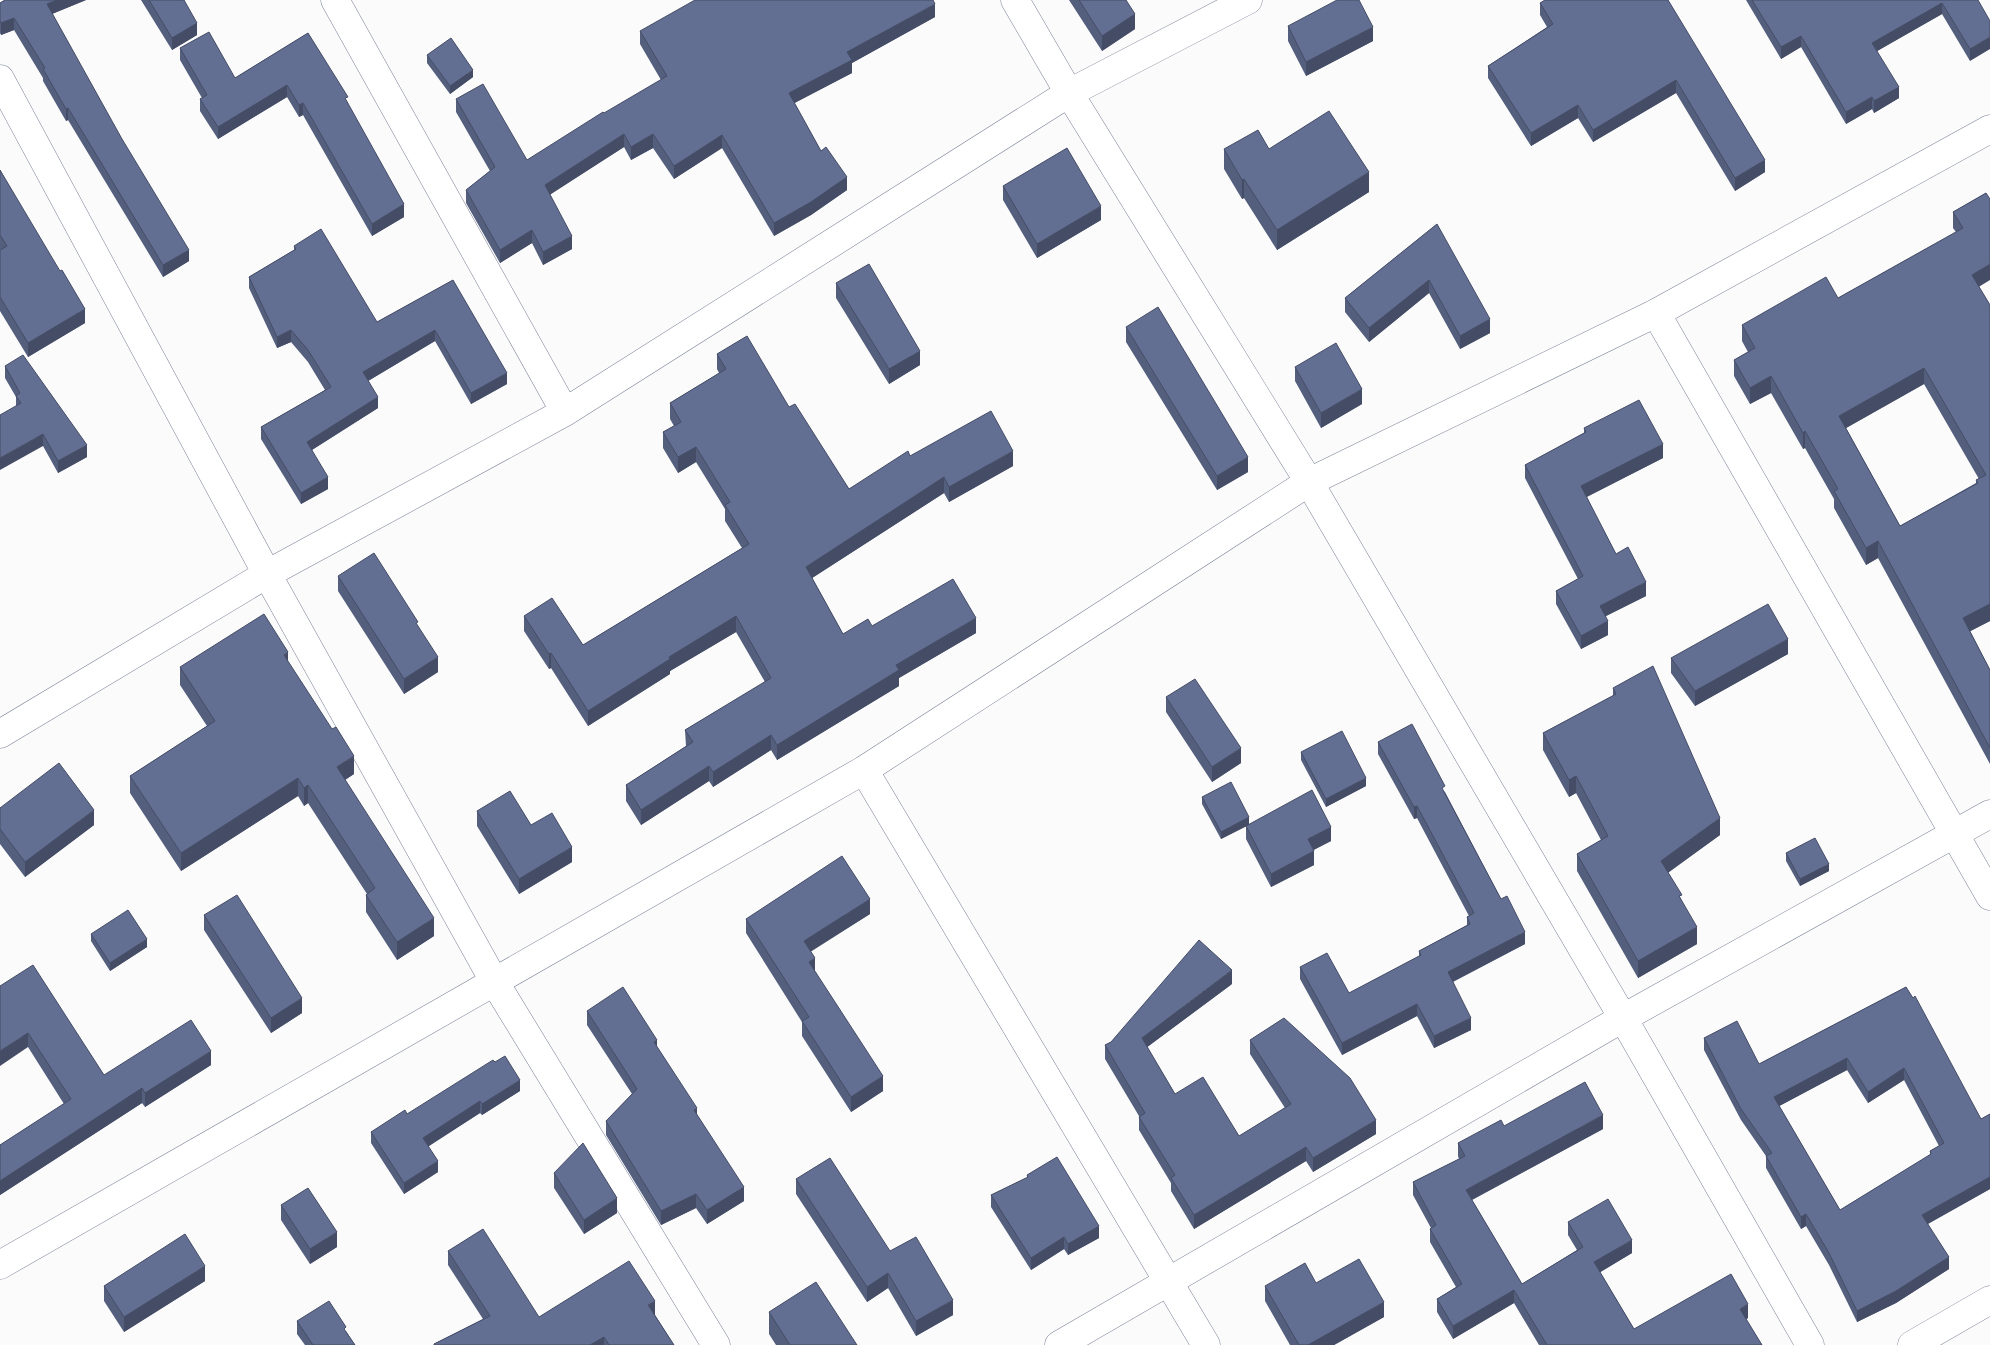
<svg xmlns="http://www.w3.org/2000/svg" width="1990" height="1345" font-family="'Noto Serif',serif">
  <style>
    .lines { fill: none; stroke-linecap: round; stroke-linejoin: round }
    .street-casing { stroke: #7d8498; stroke-width: 29 }
    .secondary-casing { stroke: #7d8498; stroke-width: 29 }
    .street { stroke: #fff; stroke-width: 28 }
    .secondary { stroke: #fff; stroke-width: 28 }
    .wall { fill: #545f7e; fill-rule: evenodd }
    .shaded-wall { fill: #454d66 }
    .building { fill: #626e92; stroke: #454d66; fill-rule: evenodd }
  </style>
  <rect width="100%" height="100%" fill="#fbfbfb"/>
  <g class="lines">
    <defs>
      <path id="street" d="M335 0 565 412
        M1015 0 1069 93 1309 482 1623 1018 1810 1345
        M0 79 267 574 494 981 716 1345
        M1656 313 1990 896
        M0 734 267 574 565 412 1069 93 1248 0
        M864 770 1206 1345
        M1059 1345 1623 1018 1990 814
        M1912 1345 1990 1300"/>
      <path id="secondary" d="M0 1265 864 770 1309 482 1656 313 1990 129"/>
    </defs>
    <use href="#street" class="street-casing"/>
    <use href="#secondary" class="secondary-casing"/>
    <use href="#street" class="street"/>
    <use href="#secondary" class="secondary"/>
  </g>
  <path class="wall" d="M5 0H86L52 14 189 261 163 277 68 120 66 121 43 81V78L14 30 1 35 0 33V3Z
    M141 0H184L197 35 172 50Z
    M1069 0H1126L1135 29 1102 51Z
    M1668 0 1765 172 1735 191 1676 93 1593 142 1578 118 1531 146 1488 78V66L1547 27 1540 15V3Z
    M1746 0H1978L1970 61 1942 14 1877 51 1899 98 1874 113 1872 109 1846 124 1801 47 1781 59Z
    M935 17 852 63V73L794 103 821 151 847 190 811 215 774 236 722 148 674 179 653 148 631 160 624 147 550 194 572 249 543 265 532 243 500 263 466 203V190L490 171 456 112V99L527 160 661 80 640 44V31Z
    M1288 26 1373 41 1306 76 1288 41Z
    M308 33 348 104 404 217 372 236 303 115 299 117 287 97 218 139 200 111V99L202 98 180 60V48L235 78Z
    M427 55 473 77 450 94 427 63Z
    M1224 149H1269L1369 192 1277 250 1244 198 1242 199 1224 169Z
    M0 170 85 323 28 357 0 311V250H1L0 249Z
    M1003 186 1101 220 1037 258 1003 200Z
    M1986 193 1979 287 1990 305V621L1970 631 1990 670V764L1878 558 1866 565 1834 508V499L1805 448 1803 449 1771 393 1750 404 1734 376V360L1748 352 1742 341V325L1838 298 1956 232 1953 228V212ZM1924 384 1979 479 1976 480V483L1900 526 1846 428Z
    M1437 224 1490 333 1460 349 1429 293 1369 342 1345 312V298Z
    M294 246 377 322 453 280 507 384 471 404 435 341 368 381 378 408 312 450 328 489 301 504 261 439V427L325 390 308 362 291 342 277 348 249 288V277L294 250Z
    M836 283 920 365 889 384 836 298Z
    M1126 327 1248 472 1217 490 1126 342Z
    M717 354 789 407 849 489 910 456 1013 466 949 502 944 493 812 578 843 634 872 626 976 633 899 678V686L777 760 771 750 713 787 709 781 641 825 626 801V785L686 746 685 730 765 682 736 632 670 671V674L588 726 551 668 549 669 524 631V616L583 645 742 548 725 521V509L696 462 678 473 663 448V432L674 426 670 419V403L719 373 717 369Z
    M5 366 87 457 58 473 43 446 16 406V397L5 378Z
    M1295 367 1362 404 1321 428 1295 381Z
    M1584 428 1663 458 1586 497 1616 554 1646 596 1606 616 1608 635 1581 649 1556 604V591L1578 579 1525 478V465L1584 433Z
    M338 576 418 626 438 672 404 694 338 591Z
    M1788 654 1695 706 1671 673V658Z
    M288 662 354 774 345 780 434 936 397 960 366 912V895L367 894 308 803 304 806 298 796 181 871 130 793V776L207 726 180 685V667Z
    M1613 688 1720 835 1668 872 1682 901 1697 944 1638 978 1577 871V854L1601 840 1576 793 1569 797 1543 750V733L1613 696Z
    M1166 697 1241 763 1212 782 1166 712Z
    M1378 742 1445 792 1501 899 1525 944 1453 982 1471 1030 1434 1048 1417 1016 1342 1055 1300 979V967L1349 993 1419 957V951L1467 925V917L1469 916 1417 818 1414 819 1378 754Z
    M1301 752 1366 786 1326 807 1301 760Z
    M1202 797 1249 824 1331 841 1313 850 1314 865 1271 887 1246 839V826L1221 839 1202 804Z
    M0 808 94 825 25 877 0 844Z
    M477 811 531 825 572 862 519 894 477 826Z
    M1786 853 1829 871 1800 886 1786 861Z
    M870 914 810 951 815 972 883 1091 851 1112 802 1036V1022L746 933V919Z
    M204 915 302 1013 271 1033 204 930Z
    M91 934 147 947 110 971 91 941Z
    M1232 984 1147 1047 1175 1094 1239 1136 1285 1108 1250 1054V1040L1376 1134 1313 1172 1306 1161 1194 1229 1171 1191V1183L1139 1130V1116L1105 1059V1045Z
    M0 986 104 1075 211 1065 145 1107 142 1103 0 1195V1145L64 1104 28 1047Z
    M1906 987 1981 1119 1990 1114V1189L1928 1224 1949 1269 1896 1303 1857 1322 1829 1265 1806 1226 1801 1229 1766 1168V1156L1741 1120 1704 1050V1038L1759 1064ZM1847 1070 1868 1103 1904 1080 1939 1146 1930 1151V1155L1840 1210 1779 1106Z
    M587 1011 657 1047 697 1115 744 1201 707 1224 696 1208 661 1225 606 1135V1121L632 1094 587 1025Z
    M520 1091 482 1115 480 1113 428 1146 438 1172 404 1194 371 1143V1132L407 1114Z
    M1504 1126 1603 1129 1472 1200 1522 1284 1577 1250 1568 1235V1222L1632 1253 1600 1272 1634 1329 1748 1318 1746 1319 1762 1345H1539L1514 1303 1453 1339 1437 1312V1299L1456 1287 1430 1242V1229L1431 1228 1413 1195V1182L1459 1159 1458 1156V1143Z
    M554 1173 617 1213 584 1234 554 1188Z
    M1027 1175 1099 1238 1068 1255 1064 1249 1031 1270 991 1207V1195L1027 1178Z
    M796 1179 890 1251 953 1315 916 1336 888 1288 867 1302 796 1194Z
    M281 1205 337 1247 310 1264 281 1220Z
    M448 1251 539 1317 655 1315 674 1345H434V1344L483 1319 448 1265Z
    M205 1281 124 1332 104 1301V1286Z
    M1316 1283 1384 1317 1334 1345H1290L1265 1301V1286Z
    M769 1312 857 1345H776L769 1334Z
    M297 1321 346 1331 355 1345H305L297 1334Z"/>
  <path class="shaded-wall" d="M57 0H86L47 16V4Z
    M1942 3V14L1872 54V43Z
    M935 4V17L852 63V73L789 106V93L847 52Z
    M1135 14V29L1102 51V36Z
    M14 18V30L1 35V23Z
    M197 23V35L172 50V38Z
    M1373 27V41L1306 76V62Z
    M1801 36V47L1781 59V47Z
    M1990 37V49L1970 61V49Z
    M473 70V77L450 94V86Z
    M1676 80V93L1593 142V130Z
    M287 85V97L218 139V127Z
    M1899 87V98L1874 113V101Z
    M1872 97V109L1846 124V112Z
    M303 103V115L299 117V105Z
    M1578 105V118L1531 146V133Z
    M68 108V120L66 121V109Z
    M624 134V147L545 198V185Z
    M653 134V148L631 160V147Z
    M722 135V148L674 179V166Z
    M1765 160V172L1735 191V178Z
    M1369 172V192L1277 250V230Z
    M847 177V190L811 215 774 236V223Z
    M1244 179V198L1242 199V180Z
    M404 204V217L372 236V224Z
    M1101 206V220L1037 258V244Z
    M532 230V243L500 263V250Z
    M572 236V249L543 265V252Z
    M189 250V261L163 277V265Z
    M1990 264V280L1972 291V275Z
    M1429 280V293L1369 342V328Z
    M85 309V323L28 357V343Z
    M1490 319V333L1460 349V336Z
    M291 330V342L277 348V337Z
    M435 330V341L363 384V372Z
    M920 351V365L889 384V369Z
    M1924 368V384L1839 432V416Z
    M507 373V384L471 404V393Z
    M1771 376V393L1750 404V388Z
    M1362 389V404L1321 428V413Z
    M378 397V408L307 453V442Z
    M1805 431V448L1803 449V433Z
    M43 434V446L0 470V458Z
    M1663 444V458L1581 500V486Z
    M87 445V457L58 473V461Z
    M696 447V462L678 473V457Z
    M1013 451V466L949 502V487Z
    M1248 457V472L1217 490V476Z
    M328 477V489L301 504V493Z
    M944 477V493L806 582V567Z
    M1878 541V558L1866 565V548Z
    M1646 582V596L1600 619V606Z
    M1990 604V621L1963 635V618Z
    M736 616V632L670 671V674L588 726V711L669 657Z
    M976 618V633L899 678V686L777 760V745L896 665Z
    M1608 621V635L1581 649V636Z
    M1788 639V654L1695 706V691Z
    M288 652V670L284 655Z
    M551 653V668L549 669V654Z
    M438 657V672L404 694V679Z
    M771 735V750L713 787V772Z
    M1241 748V763L1212 782V767Z
    M354 756V774L337 785V767Z
    M709 766V781L641 825V810Z
    M1576 776V793L1569 797V780Z
    M298 778V796L181 871V853Z
    M1366 778V786L1326 807V799Z
    M308 785V803L304 806V788Z
    M1417 806V818L1414 819V807Z
    M94 810V825L25 877V862Z
    M1249 817V825L1221 839V832Z
    M1720 818V835L1661 878V861Z
    M1331 827V841L1308 853V839Z
    M572 847V862L519 894V879Z
    M1314 851V865L1271 887V874Z
    M1829 864V871L1800 886V879Z
    M870 899V914L804 956V941Z
    M434 918V936L397 960V942Z
    M1697 927V944L1638 978V961Z
    M1525 932V944L1448 984V972Z
    M147 939V947L110 971V963Z
    M815 958V973L809 962Z
    M1232 970V984L1142 1051V1038Z
    M302 998V1013L271 1033V1018Z
    M1417 1004V1016L1342 1055V1043Z
    M1471 1018V1030L1434 1048V1036Z
    M28 1033V1047L0 1066V1051Z
    M657 1040V1054L654 1042Z
    M211 1051V1065L145 1107V1093Z
    M1847 1058V1070L1774 1109V1097Z
    M1904 1068V1080L1868 1103V1092Z
    M883 1076V1091L851 1112V1097Z
    M520 1080V1091L482 1115V1104Z
    M142 1088V1103L0 1195V1181Z
    M480 1101V1113L423 1150V1138Z
    M697 1108V1122L694 1110Z
    M1603 1115V1129L1466 1203V1190Z
    M1376 1120V1134L1313 1172V1158Z
    M1306 1147V1161L1194 1229V1215Z
    M438 1161V1172L404 1194V1183Z
    M1990 1177V1189L1922 1227V1215Z
    M744 1187V1201L707 1224V1210Z
    M696 1194V1208L661 1225V1211Z
    M617 1198V1213L584 1234V1220Z
    M1806 1214V1226L1801 1229V1217Z
    M1099 1226V1238L1068 1255V1244Z
    M337 1232V1247L310 1264V1249Z
    M1064 1237V1249L1031 1270V1258Z
    M1632 1240V1253L1594 1276V1262Z
    M1949 1257V1269L1896 1303 1857 1322V1311Z
    M205 1266V1281L124 1332V1317Z
    M888 1273V1288L867 1302V1287Z
    M1514 1290V1303L1453 1339V1326Z
    M953 1300V1315L916 1336V1321Z
    M655 1301V1316L648 1305Z
    M1384 1302V1317L1334 1345H1308Z
    M1748 1304V1318L1740 1323V1309Z
    M604 1337V1345H590Z"/>
  <path class="building" d="M5 0H57L47 4 122 139 189 250 163 265 68 108 66 109 43 69 45 68 14 18 1 23 0 21V3Z
    M149 0H184L197 23 172 38Z
    M695 0H933L935 4 847 52 852 60 789 93 821 151 826 147 847 177 811 202 774 223 722 135 674 166 653 134 631 147 624 134 545 185 572 236 543 252 532 230 500 250 466 190 495 167 456 99 483 84 527 160 603 112 604 113 667 76 640 31Z
    M1079 0H1126L1135 14 1102 36Z
    M1337 0H1359L1373 27 1306 62 1288 26Z
    M1545 0H1668L1765 160 1735 178 1676 80 1593 130 1578 105 1531 133 1488 66 1553 24 1540 3Z
    M1752 0H1978L1990 21V37L1970 49 1942 3 1872 43 1899 87 1874 101 1872 97 1846 112 1801 36 1781 47Z
    M209 32 235 78 308 33 348 97 345 98 404 204 372 224 303 103 299 105 287 85 218 127 200 99 207 95 180 48Z
    M451 38 473 70 450 86 427 55Z
    M1329 111 1369 172 1277 230 1244 179 1242 180 1224 149 1258 130 1269 149Z
    M1067 148 1101 206 1037 244 1003 186Z
    M0 170 60 271 62 270 85 309 28 343 0 297V250L7 246 0 235Z
    M1986 193 1990 199V264L1972 275 1990 305V604L1963 618 1990 670V748L1878 541 1866 548 1834 491 1838 489 1805 431 1803 433 1771 376 1750 388 1734 360 1755 348 1742 325 1826 277 1838 298 1963 228 1953 212ZM1924 368 1986 475 1976 480 1978 483 1900 526 1839 416Z
    M1437 224 1490 319 1460 336 1429 280 1369 328 1345 298Z
    M321 229 377 322 453 280 507 373 471 393 435 330 363 372 378 397 307 442 328 477 301 493 261 427 331 387 308 350 291 330 277 337 249 277 296 249 294 246Z
    M869 264 920 351 889 369 836 283Z
    M1158 307 1248 457 1217 476 1126 327Z
    M747 336 789 407 795 404 849 489 908 451 910 456 991 411 1013 451 949 487 944 477 806 567 843 634 868 619 872 626 953 579 976 618 896 665 899 670 777 745 771 735 713 772 709 766 641 810 626 785 693 742 685 730 771 678 736 616 669 657 670 659 588 711 551 653 549 654 524 616 552 598 583 645 749 544 725 505 730 502 696 447 678 457 663 432 681 422 670 403 726 369 717 354Z
    M1336 343 1362 389 1321 413 1295 367Z
    M23 355 87 445 58 461 43 434 0 458V415L21 403 16 396 20 393 5 366Z
    M1639 400 1663 444 1581 486 1616 554 1628 547 1646 582 1600 606 1608 621 1581 636 1556 591 1583 576 1525 465 1586 432 1584 428Z
    M374 553 418 622 416 623 438 657 404 679 338 576Z
    M1768 604 1788 639 1695 691 1671 658Z
    M264 614 288 652 284 655 332 729 336 727 354 756 337 767 434 918 397 942 366 895 375 888 308 785 304 788 298 778 181 853 130 776 215 721 180 667Z
    M1653 666 1720 818 1661 861 1682 895 1679 896 1697 927 1638 961 1577 854 1608 836 1576 776 1569 780 1543 733 1616 694 1613 688Z
    M1195 679 1241 748 1212 767 1166 697Z
    M1412 724 1445 786 1442 788 1501 899 1507 896 1525 932 1448 972 1471 1018 1434 1036 1417 1004 1342 1043 1300 967 1327 953 1349 993 1421 955 1419 951 1470 924 1467 917 1474 913 1417 806 1414 807 1378 742Z
    M1342 731 1366 778 1326 799 1301 752Z
    M59 763 94 810 25 862 0 829V808Z
    M1231 782 1249 817 1221 832 1202 797Z
    M1312 790 1331 827 1308 839 1314 851 1271 874 1246 826Z
    M510 791 531 825 552 813 572 847 519 879 477 811Z
    M1815 838 1829 864 1800 879 1786 853Z
    M842 856 870 899 804 941 815 958 809 962 883 1076 851 1097 802 1021 809 1017 746 919Z
    M237 895 302 998 271 1018 204 915Z
    M128 910 147 939 110 963 91 934Z
    M1199 940 1232 970 1142 1038 1175 1094 1203 1077 1239 1136 1291 1104 1250 1040 1284 1018 1350 1078 1376 1120 1313 1158 1306 1147 1194 1215 1171 1178 1175 1175 1139 1117 1145 1113 1105 1045 1111 1042Z
    M33 965 104 1075 191 1020 211 1051 145 1093 142 1088 0 1181V1145L71 1099 28 1033 0 1051V986Z
    M623 987 657 1040 654 1042 697 1108 694 1110 744 1187 707 1210 696 1194 661 1211 606 1121 637 1089 587 1011Z
    M1906 987 1913 998 1915 996 1981 1119 1990 1114V1177L1922 1215 1949 1257 1896 1291 1857 1311 1829 1253 1806 1214 1801 1217 1766 1156 1772 1153 1741 1109 1704 1038 1737 1021 1759 1064ZM1847 1058 1868 1092 1904 1068 1944 1143 1930 1151 1931 1154 1840 1210 1774 1097Z
    M505 1056 520 1080 482 1104 480 1101 423 1138 438 1161 404 1183 371 1132 405 1110 407 1114 493 1060 495 1062Z
    M1585 1082 1603 1115 1466 1190 1522 1284 1583 1247 1568 1222 1608 1199 1632 1240 1594 1262 1634 1329 1731 1274 1748 1304 1740 1309 1762 1345H1547L1514 1290 1453 1326 1437 1299 1462 1284 1430 1229 1436 1225 1413 1182 1465 1156 1458 1143 1501 1120 1504 1126Z
    M583 1143 617 1198 584 1220 554 1173Z
    M1057 1157 1099 1226 1068 1244 1064 1237 1031 1258 991 1195 1028 1177 1027 1175Z
    M830 1158 890 1251 916 1237 953 1300 916 1321 888 1273 867 1287 796 1179Z
    M308 1188 337 1232 310 1249 281 1205Z
    M483 1229 539 1317 629 1261 655 1301 648 1305 674 1345H609L604 1337 590 1345H434V1344L490 1316 448 1251Z
    M185 1234 205 1266 124 1317 104 1286Z
    M1359 1259 1384 1302 1308 1345H1299L1265 1286 1305 1263 1316 1283Z
    M816 1282 857 1345H790L769 1312Z
    M329 1301 346 1327 344 1329 355 1345H313L297 1321Z"/>
</svg>
